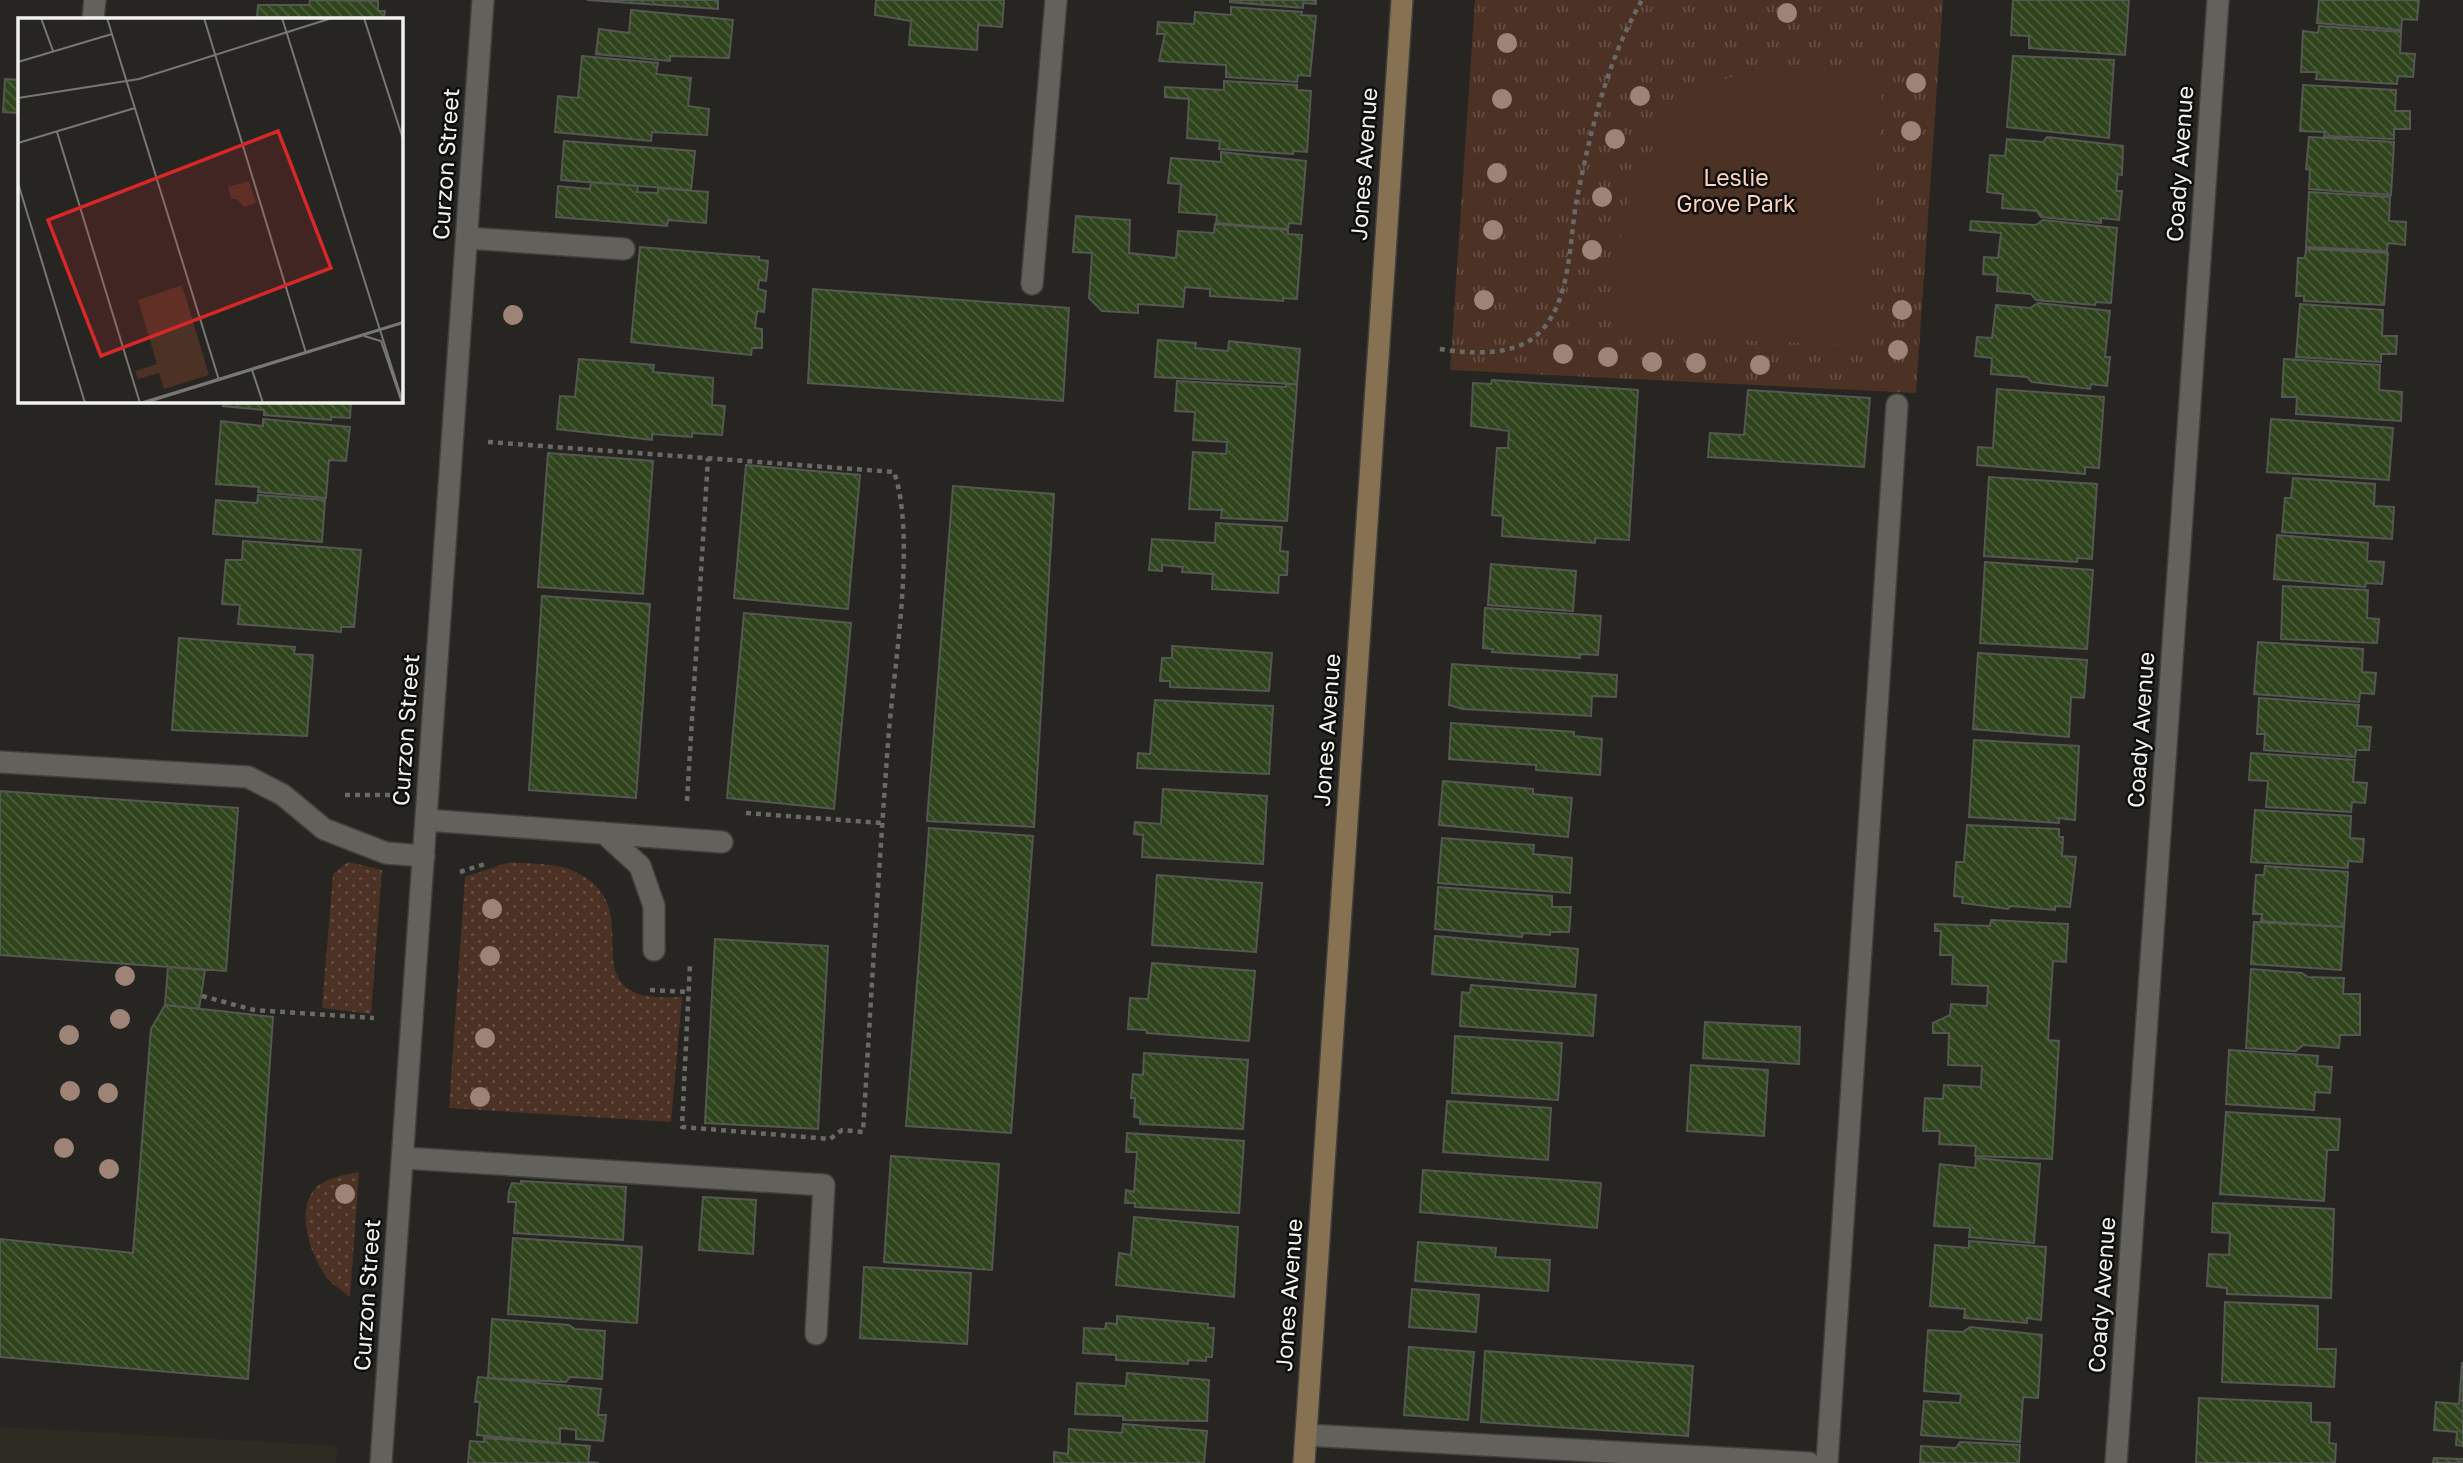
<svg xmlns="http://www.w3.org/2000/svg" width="2463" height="1463" font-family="'Golos Text',sans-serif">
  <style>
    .built { fill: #2d2c22 }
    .grass { fill: url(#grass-dots) }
    .park { fill: url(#park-tufts) }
    .pitch { fill: #4c3125 }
    .building { fill: url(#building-back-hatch); stroke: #555753; stroke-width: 2 }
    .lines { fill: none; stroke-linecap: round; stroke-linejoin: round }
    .lane-casing { stroke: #41403d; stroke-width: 24 }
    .street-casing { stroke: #41403d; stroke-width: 24 }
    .secondary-casing { stroke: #41403d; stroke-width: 24 }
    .path { stroke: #696965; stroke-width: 4.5; stroke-dasharray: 5 5; stroke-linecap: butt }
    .lane { stroke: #62615c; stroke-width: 21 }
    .street { stroke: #62615c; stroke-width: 21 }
    .secondary { stroke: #867252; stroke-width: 21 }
    .tree { fill: #9d8477 }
    .labels { text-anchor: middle; stroke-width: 5; stroke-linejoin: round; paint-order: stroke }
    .street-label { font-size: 23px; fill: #f1f1ee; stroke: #0e0e0d }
    .park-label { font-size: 23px; fill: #fed1bd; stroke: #0e0e0d }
    .inset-road { fill: none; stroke: #777773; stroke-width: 2 }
    .view { fill: #d62828; fill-opacity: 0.15; stroke: #d62828; stroke-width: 3.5 }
    .inset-edge { fill: none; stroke: #f1f1ee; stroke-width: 3.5 }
  </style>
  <defs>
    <pattern id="grass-dots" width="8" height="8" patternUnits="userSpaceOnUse" patternTransform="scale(1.75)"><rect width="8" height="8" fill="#4c3125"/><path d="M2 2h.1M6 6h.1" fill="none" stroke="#664f45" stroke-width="1.8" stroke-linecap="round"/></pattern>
    <pattern id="park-tufts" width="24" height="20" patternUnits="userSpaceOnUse" patternTransform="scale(1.75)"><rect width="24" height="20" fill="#4c3125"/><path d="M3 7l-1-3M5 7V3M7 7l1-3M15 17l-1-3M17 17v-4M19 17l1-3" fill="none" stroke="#664f45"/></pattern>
    <pattern id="building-back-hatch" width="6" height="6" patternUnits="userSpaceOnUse" patternTransform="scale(1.75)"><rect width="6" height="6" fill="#2f431c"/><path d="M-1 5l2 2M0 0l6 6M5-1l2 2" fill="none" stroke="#4e5f3d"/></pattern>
  </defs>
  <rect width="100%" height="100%" fill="#262521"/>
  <path class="built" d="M0 1427 337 1446 336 1463H0Z"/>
  <path class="grass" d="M348 862 382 870 371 1014 322 1008 333 874Z
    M510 862C528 864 552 863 569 869 646 900 586 969 634 992 648 999 667 997 682 997L671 1122 449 1108 465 877Z
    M359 1172 350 1297C342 1290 330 1284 325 1275 310 1254 297 1214 313 1191 323 1178 344 1175 359 1172Z"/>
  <path class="park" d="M1475 0H1943L1916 393 1450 370Z"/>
  <path class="pitch" d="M1796 65 1883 74 1866 346 1615 334 1613 270 1631 196 1661 130 1708 82Z"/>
  <path class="building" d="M310 0 378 1V11H385L384 19H257L258 5H309Z
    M587 0H718V9Z
    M876 0H1004L1002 27 978 25 977 50 909 45 911 21 875 15Z
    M1230 0H1316V4L1303 3V8L1230 2Z
    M2013 0H2129L2125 55 2029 48V36L2011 35Z
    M2319 0H2419L2417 20 2402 19 2401 30 2317 23Z
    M1231 7 1302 12 1301 15 1316 16 1310 76 1298 75 1297 82 1226 77V65L1159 61 1165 34H1157L1158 22 1194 24 1195 12 1231 15Z
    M631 10 733 20 729 58 670 56V61L596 54 599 29 629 33Z
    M2319 26 2401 32 2400 53 2415 54 2413 77 2398 76 2397 84 2316 79 2317 72H2301L2303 31 2318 33Z
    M582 56 658 63 656 74 691 78 688 106 709 109 707 135 652 132 651 141 555 132 558 96 578 98Z
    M2013 56 2114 60 2109 138 2007 127Z
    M5 79 19 80V113L3 112Z
    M1224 81 1297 85V90L1311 91 1307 152 1293 151V154L1219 149 1220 141 1187 138 1189 99 1165 97V87L1224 90Z
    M2303 85 2396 90 2395 111H2410V129H2394V139L2324 136 2325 132 2300 131Z
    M2047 137 2123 146 2122 175 2118 174 2116 191H2122L2119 220 2101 218V223L2041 217 2037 211 2002 208 2003 194 1987 192 1990 155 2005 156 2007 139 2043 142Z
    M2309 137 2394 142 2391 195 2309 189 2310 170 2306 169Z
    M564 141 695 151 691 190 561 180Z
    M1221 152 1306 161 1301 224 1289 223 1288 229 1216 223 1217 215 1179 212 1181 184 1168 183 1171 158 1221 162Z
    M591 182 638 186 637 192 658 193V188L708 192 706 223 668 220 667 226 556 217 558 186 590 189Z
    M2309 192 2390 197 2389 221 2406 222 2405 245 2388 243 2387 251 2306 247Z
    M1076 216 1130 220 1129 253 1176 258 1178 231 1214 233 1215 224 1288 230V234L1302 235 1297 299 1283 298V301L1210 296V289L1185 287 1183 307 1138 304V313L1102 311 1089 298 1092 253 1073 252Z
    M2043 220 2117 228 2111 303 2096 302 2095 305 2036 300 2031 294 1997 291 1998 275 1983 274 1984 257 1998 258 2001 233 1970 230 1971 221 2036 225Z
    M640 247 759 257V260L768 261 766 281 759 280 758 289 766 291 764 312 757 311 755 328 762 329V348H752L751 355 631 342Z
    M2306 249 2388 253 2384 305 2304 301V296H2296L2298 258H2305Z
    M813 289 1069 308 1063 401 808 383Z
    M2038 303 2110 311 2105 357H2110L2107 386 2091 384 2090 389 2032 382 2027 377 1991 374 1992 358 1975 356 1977 337 1992 338 1996 305 2030 308Z
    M2300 304 2383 310 2382 336H2397L2396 354H2381V362L2296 357Z
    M1158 340 1196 343 1195 348 1228 351 1229 341 1300 349 1297 384 1155 377Z
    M579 359 654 365 653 372 713 378 712 405 725 406 722 435 692 433V437L652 434V440L557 429 560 396 575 397Z
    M2284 359 2380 365 2379 390 2402 392 2401 421 2296 414 2297 397H2282Z
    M1492 380 1638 390 1629 540 1595 538V543L1502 536 1503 516 1492 515 1497 448H1508L1509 431 1471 426 1473 383 1491 384Z
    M1177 381 1286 387V383L1297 385 1287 521 1221 518 1222 510 1189 509 1193 452 1226 454 1227 442 1193 440 1195 412 1175 411Z
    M1997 389 2104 397 2099 468 2085 467V474L1977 465 1978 447 1993 448Z
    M1748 390 1870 398 1864 467 1708 457 1710 433 1744 435Z
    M224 401H351L350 418 331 417V420L264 415V410L223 406Z
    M263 419 350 427 346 461 329 460 326 498 258 492 259 487 216 484 221 421 263 426Z
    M2271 419 2393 428 2389 480 2267 472Z
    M548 453 653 461 643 594 538 587Z
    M746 465 860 475 848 609 734 598Z
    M1989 477 2097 484 2092 559 2077 558V562L1984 556Z
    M2293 478 2375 484 2374 506 2394 507 2392 539 2282 532 2285 498H2291Z
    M953 486 1054 494 1034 827 927 821Z
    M258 495 325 500 322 542 213 534 216 500 257 503Z
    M1216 523 1282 527 1280 551 1288 552 1287 575H1279L1278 593 1212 589 1213 574 1182 572 1183 567 1162 565V571L1149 570 1152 539 1215 543Z
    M2277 535 2368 543 2367 561 2384 562 2382 584 2366 583 2365 587 2274 579Z
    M243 541 361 550 354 627H341V632L238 624 240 605 222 604 226 560H242Z
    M1985 562 2093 570 2087 649 1980 643Z
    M1491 564 1576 571 1573 611 1488 605Z
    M2283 586 2368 590 2367 618 2379 619 2377 643 2281 639Z
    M542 596 650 604 636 798 529 790Z
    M1485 608 1601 616 1598 655 1580 654V658L1492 652 1493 649 1483 648Z
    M744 613 851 623 834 809 727 798Z
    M179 638 295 647 294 654 313 655 307 736 172 730Z
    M2258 642 2363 649 2362 672 2376 673 2374 694 2360 693 2359 702 2254 694Z
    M1172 646 1272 653 1269 691 1170 687V681H1160L1162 658H1172Z
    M1978 653 2087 660 2084 698 2071 697 2069 737 1973 729Z
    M1452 664 1617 675 1616 697 1592 696 1591 716 1463 709 1449 705Z
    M2259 698 2359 705 2357 726 2371 727 2369 750H2356L2355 757 2264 750 2265 734H2257Z
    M1155 700 1273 706 1269 774 1137 768 1138 753 1150 754Z
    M1451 723 1574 732V736L1602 739 1600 775 1536 770V765L1449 759Z
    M1974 740 2079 746 2075 820 2059 818V823L1969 817Z
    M2251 753 2355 760 2353 782 2367 783 2365 803 2352 802 2351 812 2266 807 2268 781 2249 780Z
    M1443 781 1533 789V794L1572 798 1568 837 1439 825Z
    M1163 789 1267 796 1263 864 1142 857 1143 835 1134 834 1135 822 1161 824Z
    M0 791 238 808 226 971 0 955Z
    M2255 810 2351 816 2350 838 2364 839 2362 862 2348 861V868L2251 862Z
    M1967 825 2059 829V837H2063L2062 856 2076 857 2070 907 2055 906V910L2011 906 2008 909 1962 903 1963 897 1954 896 1956 862H1964Z
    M929 828 1033 836 1011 1133 906 1126Z
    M1442 838 1534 845 1533 854 1572 858 1570 893 1438 883Z
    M2265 866 2348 872 2344 927 2261 921 2262 914H2253L2256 875H2264Z
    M1157 875 1262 883 1256 952 1152 945Z
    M1438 887 1552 896V907H1571L1569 932H1550V935L1523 933 1522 937 1435 929Z
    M1991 920 2068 924 2066 962 2053 961 2048 1040 2059 1041 2052 1159 1975 1156 1976 1146 1939 1144 1940 1131H1923L1925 1098 1943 1099 1944 1085 1981 1087 1982 1066 1948 1065 1949 1033H1933V1023L1950 1015 1951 1004 1987 1006 1988 986 1952 984 1953 955H1940L1941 931H1935V924L1990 926Z
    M2254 922 2344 927 2341 970 2251 964Z
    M1435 936 1578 949 1575 987 1432 974Z
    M715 939 828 946 818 1129 705 1123Z
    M1152 963 1255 971 1249 1041 1147 1033 1146 1030 1128 1029 1130 998 1148 999Z
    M168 967 205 970 199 1009 165 1005Z
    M2251 969 2302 973 2308 977 2344 978 2343 994H2360V1035H2340L2339 1048 2303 1045 2296 1051 2246 1048Z
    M1471 985 1596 995 1593 1036 1460 1026 1462 992 1470 993Z
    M165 1005 273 1017 248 1379 0 1357V1239L133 1253 151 1029Z
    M1705 1022 1800 1027 1799 1064 1703 1058Z
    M1455 1036 1562 1043 1558 1100 1452 1093Z
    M2229 1050 2318 1056 2317 1066 2332 1067 2330 1093 2315 1092 2314 1110 2226 1104Z
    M1144 1053 1248 1060 1243 1129 1140 1124V1118L1134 1117 1135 1098H1131L1133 1074 1143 1075Z
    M1691 1065 1768 1070 1764 1136 1687 1131Z
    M1447 1101 1551 1108 1548 1160 1443 1152Z
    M2226 1112 2340 1119 2338 1150H2327L2324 1201 2220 1194Z
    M1127 1133 1244 1141 1239 1213 1135 1207V1203H1125L1126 1190 1134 1192 1137 1152H1126Z
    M891 1156 999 1164 992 1270 884 1262Z
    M1976 1158 2040 1164 2034 1243 1969 1237 1970 1228 1934 1226 1940 1164 1975 1168Z
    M1423 1170 1601 1183 1597 1228 1420 1212Z
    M521 1181 626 1187 623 1240 514 1233 516 1202H508L509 1191 512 1183 521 1184Z
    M703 1197 756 1200 753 1254 699 1250Z
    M2213 1203 2334 1209 2331 1298 2227 1294V1288L2207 1286 2209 1254 2229 1255 2230 1233 2212 1232Z
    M1134 1217 1238 1227 1234 1297 1116 1285 1119 1253 1131 1255Z
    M513 1238 642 1247 637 1323 508 1314Z
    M1969 1241 2046 1247 2041 1320 2027 1318V1323L1964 1318 1965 1309 1930 1306 1935 1245 1969 1248Z
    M1418 1242 1496 1248 1495 1257 1550 1260 1548 1291 1415 1281Z
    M864 1267 971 1273 967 1344 860 1338Z
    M1412 1289 1479 1295 1476 1332 1409 1327Z
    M2225 1302 2318 1306 2317 1349H2336L2334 1387 2222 1382Z
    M1117 1316 1208 1324V1328H1214L1212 1357H1206V1361L1188 1360V1364L1116 1360V1355L1083 1353 1084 1328 1105 1329 1106 1323 1117 1324Z
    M492 1319 569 1325 575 1329 605 1331 602 1379 570 1377 566 1382 488 1378Z
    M1970 1327 2042 1335 2038 1398 2023 1397 2020 1442 1921 1435 1924 1401 1960 1403 1961 1394 1924 1391 1928 1330 1963 1332Z
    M1409 1347 1474 1352 1468 1420 1404 1415Z
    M1485 1351 1693 1366 1688 1436 1481 1422Z
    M2462 1363H2463V1446L2456 1445 2457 1432 2434 1430 2436 1402 2459 1404Z
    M1127 1373 1209 1380 1207 1421 1123 1420V1416L1075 1414 1077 1383 1126 1386Z
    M478 1377 601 1389 598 1415H606L603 1441 576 1439V1430L560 1428V1443L477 1435 480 1402H475Z
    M2199 1398 2311 1403V1422L2330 1423 2329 1443 2336 1444 2335 1463H2196Z
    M1123 1424 1207 1431 1204 1463H1054V1452L1068 1454 1069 1429 1122 1433Z
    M484 1438 590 1446 588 1462 599 1463H468L470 1441 484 1442Z
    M1960 1442 2020 1445 2019 1463H1920L1921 1446 1956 1448Z
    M2434 1458 2463 1459V1463H2433Z"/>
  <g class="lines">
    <defs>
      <path id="lane" d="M93 19 95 0
        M467 238 624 249
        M1032 284 1056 0
        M0 762 248 777 283 795 324 829 386 853 424 856
        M426 820 722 842
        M604 833 640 866 654 906V950
        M404 1158 824 1185 816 1334
        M1306 1435 1809 1463
        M1827 1463 1897 405"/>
      <path id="street" d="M381 1463 483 0
        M2116 1463 2218 0"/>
      <path id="secondary" d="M1304 1463 1402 0"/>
    </defs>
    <use href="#lane" class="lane-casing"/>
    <use href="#street" class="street-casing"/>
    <use href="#secondary" class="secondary-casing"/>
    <path class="path" d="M1440 349C1471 354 1518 357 1541 331 1572 298 1569 239 1577 198 1591 129 1607 61 1642 0
      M488 442 894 472C916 535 895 660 889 730 879 863 871 998 863 1132L842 1130 830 1139 682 1127 690 963
      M345 795H392
      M687 801 708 458
      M746 813 882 823
      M460 872 485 864
      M650 990 689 992
      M202 996 254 1010 374 1018"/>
    <use href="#lane" class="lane"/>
    <use href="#street" class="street"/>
    <use href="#secondary" class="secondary"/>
  </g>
  <g class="tree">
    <circle cx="1787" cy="13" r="10"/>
    <circle cx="1507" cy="43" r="10"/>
    <circle cx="1916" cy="83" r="10"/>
    <circle cx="1640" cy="96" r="10"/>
    <circle cx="1502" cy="99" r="10"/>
    <circle cx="1911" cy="131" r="10"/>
    <circle cx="1615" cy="139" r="10"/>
    <circle cx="1497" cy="173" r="10"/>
    <circle cx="1602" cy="197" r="10"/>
    <circle cx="1493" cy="230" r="10"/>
    <circle cx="1592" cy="250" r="10"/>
    <circle cx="1484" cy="300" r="10"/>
    <circle cx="1902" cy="310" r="10"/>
    <circle cx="513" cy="315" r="10"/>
    <circle cx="1898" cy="350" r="10"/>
    <circle cx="1563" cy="354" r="10"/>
    <circle cx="1608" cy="357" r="10"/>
    <circle cx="1652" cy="362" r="10"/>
    <circle cx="1696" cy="363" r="10"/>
    <circle cx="1760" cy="365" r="10"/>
    <circle cx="492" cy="909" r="10"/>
    <circle cx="490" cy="956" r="10"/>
    <circle cx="125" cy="976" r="10"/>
    <circle cx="120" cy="1019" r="10"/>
    <circle cx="69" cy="1035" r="10"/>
    <circle cx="485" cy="1038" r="10"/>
    <circle cx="70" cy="1091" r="10"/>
    <circle cx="108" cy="1093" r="10"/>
    <circle cx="480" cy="1097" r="10"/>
    <circle cx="64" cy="1148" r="10"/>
    <circle cx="109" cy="1169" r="10"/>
    <circle cx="345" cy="1194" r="10"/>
  </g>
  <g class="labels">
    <g class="street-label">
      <text transform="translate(446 164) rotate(-86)" y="8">Curzon Street</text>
      <text transform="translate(1364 164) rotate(-86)" y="8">Jones Avenue</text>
      <text transform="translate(2180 164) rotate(-86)" y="8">Coady Avenue</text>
      <text transform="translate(406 730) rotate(-86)" y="8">Curzon Street</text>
      <text transform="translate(1327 730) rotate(-86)" y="8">Jones Avenue</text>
      <text transform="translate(2141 730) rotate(-86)" y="8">Coady Avenue</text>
      <text transform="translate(367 1295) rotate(-86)" y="8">Curzon Street</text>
      <text transform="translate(1289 1295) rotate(-86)" y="8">Jones Avenue</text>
      <text transform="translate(2102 1295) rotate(-86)" y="8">Coady Avenue</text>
    </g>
    <g class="park-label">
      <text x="1736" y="186">Leslie<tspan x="1736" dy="26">Grove Park</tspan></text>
    </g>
  </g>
  <g transform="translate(18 18)">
    <rect width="385" height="385" fill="#262521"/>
    <path d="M231 163 238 185 226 189 219 181H213L210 169Z" fill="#4c3125"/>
    <path d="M164 267 191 357 146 371 141 355 120 361 117 353 139 346 120 282Z" fill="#4c3125"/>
    <path d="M150 277V303L134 311 126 285Z" fill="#4c3125"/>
    <path class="inset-road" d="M23 0 35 33M89 0 201 362M186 0 288 335M264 0 362 312M346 0 385 121M0 44 94 16M0 80 121 61 314 0M39 114 122 385M0 125 117 90M0 165 67 385M362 312 385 385M346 318 363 323 384 385M234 352 245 385M122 385 385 304M127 385 385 305"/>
    <path class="view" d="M260 113 313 250 83 338 30 202Z"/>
    <rect width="385" height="385" class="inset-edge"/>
  </g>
</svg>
